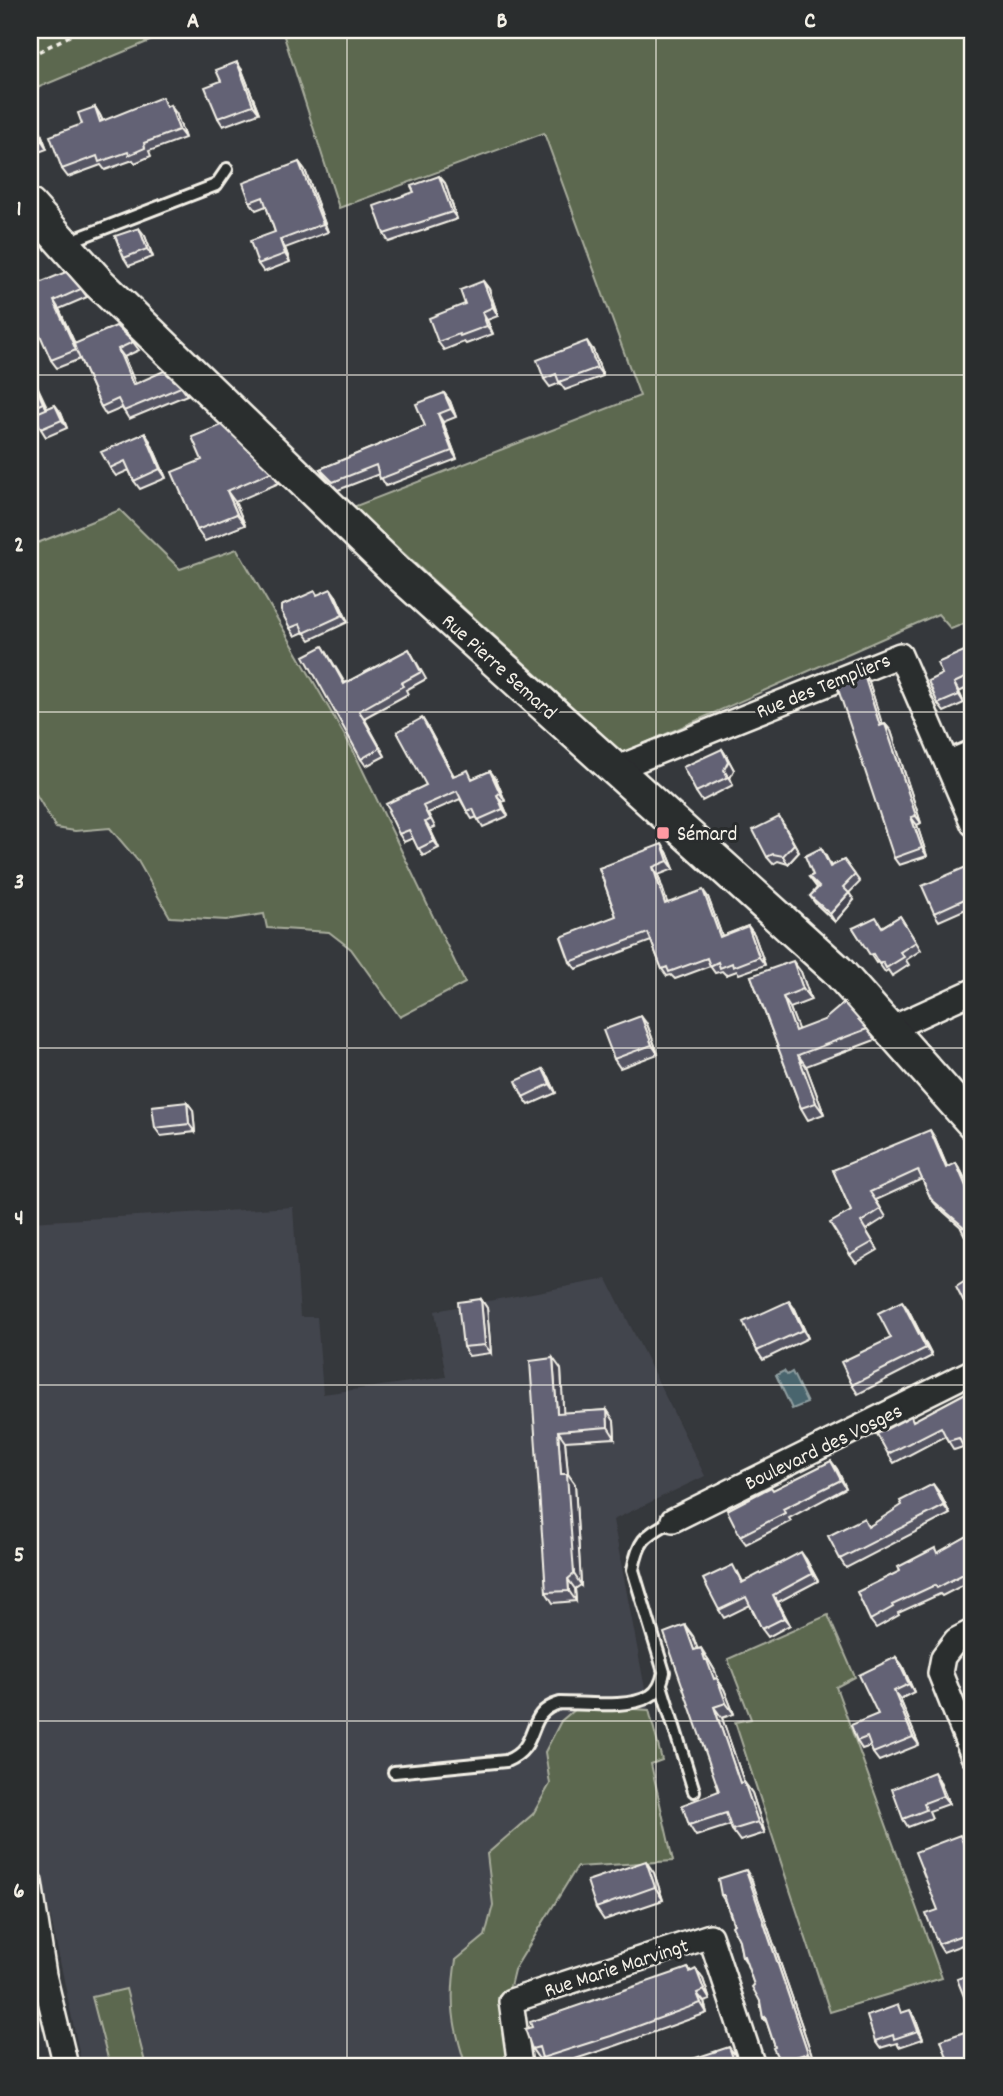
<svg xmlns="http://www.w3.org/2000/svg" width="1003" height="2096" font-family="Dekko,sans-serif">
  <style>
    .built { fill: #43454d }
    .green { fill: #5b6850; stroke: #a8ac9c; stroke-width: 2 }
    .water { fill: #4a656e; stroke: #8e9d9f; stroke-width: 2 }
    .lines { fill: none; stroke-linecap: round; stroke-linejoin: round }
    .lane-casing { stroke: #f4f1e8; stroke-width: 16 }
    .street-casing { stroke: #f4f1e8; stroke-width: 28 }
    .secondary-casing { stroke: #f4f1e8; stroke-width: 37 }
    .path { stroke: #f4f1e8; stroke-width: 3.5; stroke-dasharray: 5 5; stroke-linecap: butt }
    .lane { stroke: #2a2d2e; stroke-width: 10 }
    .street { stroke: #2a2d2e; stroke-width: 23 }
    .secondary { stroke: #2a2d2e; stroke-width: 32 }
    .wall { fill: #555464; stroke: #f4f1e8; stroke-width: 2 }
    .shaded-wall { fill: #454551; stroke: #f4f1e8; stroke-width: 2 }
    .building { fill: #636274; stroke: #f4f1e8; stroke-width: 2 }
    .grid { fill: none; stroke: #f4f1e8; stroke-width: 2; stroke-opacity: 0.55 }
    .poi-dot { fill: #ff9aa2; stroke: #2a2d2e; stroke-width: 2.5 }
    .labels { text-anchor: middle; stroke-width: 6; stroke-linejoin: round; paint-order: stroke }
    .street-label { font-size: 21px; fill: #f4f1e8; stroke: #2a2d2e }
    .poi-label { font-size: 21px; fill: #f4f1e8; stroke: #2a2d2e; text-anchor: start }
    .neatline { fill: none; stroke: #f4f1e8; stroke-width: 2.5 }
    .grid-label { font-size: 23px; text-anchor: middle; font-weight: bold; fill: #f4f1e8 }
  </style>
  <rect width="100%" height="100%" fill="#35383c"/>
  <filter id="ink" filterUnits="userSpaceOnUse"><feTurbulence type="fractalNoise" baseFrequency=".0143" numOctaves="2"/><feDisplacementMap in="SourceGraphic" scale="14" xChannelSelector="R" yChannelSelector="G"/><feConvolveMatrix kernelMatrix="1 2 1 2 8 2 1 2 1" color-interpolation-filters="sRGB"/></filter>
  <g filter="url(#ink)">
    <path class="built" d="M293 1207 300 1317H317L323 1394 446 1377 435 1311 607 1279 705 1476 613 1520 649 1710 618 1708 545 1752 551 1784 533 1814 487 1854 493 1905 485 1936 456 1960 455 2033 466 2066H82L41 1871 30 1775V1222Z"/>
    <path class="green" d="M30 30H176L30 91Z
      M282 30H973V620L951 629 938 614 623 753 353 507 640 396 544 133 339 208Z
      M120 510 180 569 237 549 353 750 465 983 400 1017 351 949 329 932 267 928 264 914 226 920 170 917 138 861 110 828 75 831 56 828 30 784V546Z
      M828 1615 855 1677 836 1687 942 1978 830 2012 735 1722 751 1719 728 1659Z
      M618 1708 649 1710 662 1760 651 1764 673 1861 577 1867 514 1970 505 2007 511 2066H466C453 2027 449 2001 456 1960L485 1936 493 1905 487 1854 533 1814 550 1784 545 1752 561 1721 575 1709Z
      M126 1989 146 2066H110L92 1997Z"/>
    <path class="water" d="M784 1371 787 1375 792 1372 807 1403 792 1409 776 1375Z"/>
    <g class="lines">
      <defs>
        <path id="lane" d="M68 242 216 185 227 169
          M661 1685 694 1791
          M394 1772 506 1761C543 1746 523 1713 560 1703 585 1703 629 1709 650 1696 659 1691 662 1682 664 1672L633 1570C639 1537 646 1536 673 1520"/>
        <path id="street" d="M947 763 973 752
          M615 769 900 655 973 824
          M890 1029 973 991
          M673 1520 973 1371
          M973 1631 956 1640 943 1657 940 1673 973 1756
          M30 1882 44 1975 66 2066
          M520 2066 511 2001 710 1936 753 2066"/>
        <path id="secondary" d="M30 206 99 283 396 571 837 970 973 1123"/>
      </defs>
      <use href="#lane" class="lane-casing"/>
      <use href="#street" class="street-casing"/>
      <use href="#secondary" class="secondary-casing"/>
      <path class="path" d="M30 56 81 30"/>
      <use href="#lane" class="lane"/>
      <use href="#street" class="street"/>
      <use href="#secondary" class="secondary"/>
    </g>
    <path class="wall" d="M242 70 259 113 223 126 218 118 221 81Z
      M30 105 47 149 30 155Z
      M168 106 176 113 185 138 149 151 151 156 135 163 133 160 105 170 101 165 68 177 62 169 82 124 95 107 100 115 103 121Z
      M299 162 305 170 328 232 285 248 290 262 264 272 258 264 275 232 266 206 256 210 250 202Z
      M439 176 445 183 457 219 389 242 384 234 414 192Z
      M145 236 153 257 129 266 124 258Z
      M35 278 39 284 81 289 87 297 59 309 75 344 133 342 139 350 124 357 135 384 181 387 187 395 129 419 122 408 106 415 101 407 80 359 57 368 51 360Z
      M483 281 489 289 498 316 487 320 493 334 466 344 464 342 444 350 438 342Z
      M593 350 603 376 565 390 560 383 550 387 544 379Z
      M30 372 33 377 47 409 55 405 61 413 67 428 46 437 41 429 36 417 30 420Z
      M444 393 450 401 456 417 443 422 457 459 386 486 379 474 338 490 325 477 320 469 425 426Z
      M150 441 166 478 140 489 134 481 129 470 116 476 110 468Z
      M202 460 271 472 279 483 235 502 245 525 205 541 197 530Z
      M318 595 336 596 348 622 310 640 304 632 295 636 290 628Z
      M323 646 345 683 409 649 426 679 406 690 408 694 364 718 385 756 366 766 361 759Z
      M973 647V685L959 692 964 703 944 712 938 704 942 674Z
      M864 675 869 682 882 725 885 724 891 731 921 823 917 825 927 856 899 865 894 858Z
      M422 718 427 726 454 776 474 778 490 771 496 779 505 801 502 802 508 816 483 827 477 817 472 819 467 811 460 799 428 813 435 827 430 829 439 848 423 856 413 838 404 842 399 834 426 785Z
      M722 749 727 757 734 770 730 778 733 785 702 801 696 792Z
      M784 825 799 852 788 864 778 861 773 864 767 857Z
      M821 848 826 856 831 866 844 860 860 882 849 893 854 900 835 922 815 903 810 896 817 888 809 877 813 875Z
      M667 852 674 869 658 875 667 903 708 897 722 936 748 926 754 934 765 965 739 974 737 971 726 975 722 971 715 973 710 966 675 979 671 975 667 976 662 969 651 941 576 969 570 962 616 916 599 868Z
      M971 875 973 879V897L970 898 973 906 939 921 934 913Z
      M900 916 921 950 906 960 909 965 892 976 888 970 885 972 878 962 876 963 853 928 883 926Z
      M801 972 811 1000 790 1008 798 1030 867 1029 875 1040 806 1066 824 1114 808 1120 801 1108 751 976Z
      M647 1024 658 1054 620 1068 614 1059Z
      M543 1069 549 1077 556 1093 529 1105 523 1097Z
      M187 1102 193 1110 195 1132 161 1136 155 1128Z
      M935 1138 947 1167 956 1163 961 1171 968 1185V1187L973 1252 962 1228 937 1206 931 1199 922 1179 876 1200 886 1217 866 1230 878 1250 856 1263 850 1255 851 1211 833 1170Z
      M973 1276V1310L971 1307 968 1309 963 1301Z
      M481 1299 487 1308 491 1353 469 1356 463 1347Z
      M795 1309 808 1338 763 1360 757 1351Z
      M908 1309 932 1356 858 1394 852 1385 891 1338Z
      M561 1369 563 1413 607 1410 614 1421 615 1438 565 1441 568 1474 575 1484 581 1585 575 1589 576 1601 553 1603 546 1592Z
      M973 1389 963 1447 954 1450 945 1436 894 1463 888 1454 914 1421Z
      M831 1461 837 1469 846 1488 789 1518 791 1521 746 1544 740 1536 774 1490Z
      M939 1492 950 1514 846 1568 840 1559 870 1526Z
      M973 1533V1580L942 1596 940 1594 898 1613 899 1615 876 1628 870 1620 938 1553Z
      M806 1559 818 1581 778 1602 790 1625 768 1637 762 1629 750 1605 724 1618 719 1610 738 1572 743 1582Z
      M693 1636 697 1649 708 1659 715 1671 718 1680 724 1689 734 1714 722 1718 744 1782 752 1793 765 1833 740 1841 732 1830 730 1825 696 1836 689 1825 719 1791Z
      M896 1657 902 1665 914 1692 900 1699 919 1745 879 1761 873 1753 871 1746 862 1749 857 1741 878 1714Z
      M939 1780 949 1804 929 1811 932 1818 908 1827 903 1819Z
      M970 1843 973 1847V1941L943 1952 938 1944V1910L966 1844Z
      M654 1873 663 1900 604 1920 596 1908Z
      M751 1878 814 2061 799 2066H783L780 2062 767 2023 763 2018 760 2001 746 1962 742 1956 739 1940 726 1903 721 1895Z
      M688 1968 691 1971 703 1979 710 2000 704 2002 707 2013 618 2045 554 2066H548L542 2058 539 2059 532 2049Z
      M903 2013 915 2017 923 2039 899 2047 897 2043 880 2048 875 2041Z
      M973 2029V2066H950Z"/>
    <path class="shaded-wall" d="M237 62 242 70 259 113 253 105Z
      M30 105 31 107 47 149 42 141 30 109Z
      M170 105 176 113 185 138 179 130Z
      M95 107 100 115 106 130 100 122Z
      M299 162 305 170 328 232 323 224Z
      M439 176 445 183 457 219 452 212Z
      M139 228 145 236 153 257 147 249Z
      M280 240 285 248 290 262 285 254Z
      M483 281 489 289 498 316 493 307Z
      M54 301 59 309 81 357 76 350Z
      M482 312 487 320 493 334 487 326Z
      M587 341 593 350 603 376 597 368Z
      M118 349 124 357 139 392 133 385Z
      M30 372 33 377 49 411 43 403Z
      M444 393 450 401 456 417 451 409Z
      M55 405 61 413 67 428 62 420Z
      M438 414 443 422 457 459 452 451Z
      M145 433 150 441 166 478 160 469Z
      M227 491 235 502 245 525 237 514Z
      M331 589 336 596 348 622 343 615Z
      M864 675 869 682 885 733 880 726Z
      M954 683 959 692 964 703 959 695Z
      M359 711 364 718 385 756 380 748Z
      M422 718 427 726 458 784 453 776Z
      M885 724 891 731 921 823 916 816Z
      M722 749 727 757 734 770 730 778 733 785 724 770Z
      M490 771 496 779 505 801 500 793Z
      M497 795 502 802 508 816 503 809Z
      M779 817 799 852 788 864 783 856Z
      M911 817 917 825 927 856 922 848Z
      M425 822 430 829 439 848 434 841Z
      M662 844 667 852 674 869 668 861Z
      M653 867 658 875 670 911 665 904Z
      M703 890 708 897 725 944 720 937Z
      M849 893 854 900 835 922 830 914Z
      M748 926 754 934 765 965 759 957Z
      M793 961 801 972 811 1000 803 989Z
      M783 997 790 1008 803 1042 795 1031Z
      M641 1016 647 1024 658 1054 652 1045Z
      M798 1055 806 1066 824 1114 816 1103Z
      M543 1069 549 1077 556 1093 550 1084Z
      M187 1102 193 1110 195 1132 189 1124Z
      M930 1130 935 1138 951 1176 946 1168Z
      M956 1163 961 1171 968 1185V1187L973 1200V1233L968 1225 962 1180Z
      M481 1299 487 1308 491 1353 485 1345Z
      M789 1301 795 1309 808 1338 803 1330Z
      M902 1301 908 1309 932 1356 926 1348Z
      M553 1358 561 1369 564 1424 557 1413Z
      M607 1410 614 1421 615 1438 608 1427Z
      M558 1431 565 1441 568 1474 575 1484 581 1585 574 1574 561 1474Z
      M831 1461 837 1469 846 1488 841 1480Z
      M933 1484 939 1492 950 1514 944 1506Z
      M801 1552 806 1559 818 1581 812 1574Z
      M568 1579 575 1589 576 1601 569 1591Z
      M773 1595 778 1602 790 1625 784 1618Z
      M685 1625 693 1636 702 1661 694 1650Z
      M701 1648 708 1659 715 1671 718 1680 724 1689 734 1714 726 1703 714 1679 705 1660Z
      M896 1657 902 1665 914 1692 909 1684Z
      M894 1691 900 1699 919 1745 913 1737Z
      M714 1707 722 1718 748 1794 740 1783Z
      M934 1772 939 1780 949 1804 943 1796Z
      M744 1782 752 1793 765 1833 758 1822Z
      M646 1861 654 1873 663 1900 655 1887Z
      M746 1870 751 1878 814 2061 808 2053Z
      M696 1969 703 1979 710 2000 704 1990Z
      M697 1993 704 2002 707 2013 701 2003Z
      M910 2010 915 2017 923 2039 918 2031Z
      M729 2047 735 2055 738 2066H736L734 2062Z"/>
    <path class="building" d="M237 62 253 105 218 118 205 87 221 81 216 70Z
      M162 97 166 107 170 105 179 130 144 143 145 148 129 155 128 152 99 162 97 156 62 169 50 136 82 124 78 113 95 107 100 122Z
      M30 109 42 141 30 145Z
      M299 162 323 224 280 240 285 254 258 264 250 241 275 232 263 197 250 202 243 183Z
      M439 176 452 212 384 234 374 206 414 192 411 186Z
      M139 228 147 249 124 258 115 236Z
      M66 272 81 289 54 301 76 350 74 344 116 326 133 342 118 349 133 385 164 371 181 387 124 411 118 399 101 407 76 350 51 360 30 312V280L35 278 37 284Z
      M483 281 493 307 482 312 487 326 460 336 459 334 438 342 429 318 465 304 460 290Z
      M587 341 597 368 559 382 556 374 544 379 537 360Z
      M30 374 43 403 30 409Z
      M444 393 451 409 438 414 452 451 380 479 376 465 333 482 320 469 425 426 416 404Z
      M55 405 62 420 41 429 34 414Z
      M222 425 271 472 227 491 237 514 197 530 172 472 202 460 192 437Z
      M145 433 160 469 134 481 125 461 110 468 101 452Z
      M331 589 343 615 304 633 300 624 290 628 281 611V606L315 591 317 595Z
      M323 646 344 684 409 649 421 672 401 683 403 686 359 711 380 748 361 759 304 656Z
      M973 647V674L954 683 959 695 938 704 928 681 942 674 937 663Z
      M864 675 880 726 885 724 916 816 911 817 922 848 894 858 837 686Z
      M422 718 453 776 468 770 472 779 490 771 500 793 497 795 503 809 478 820 473 809 467 811 457 791 423 806 430 820 425 822 434 841 418 849 409 830 399 834 388 811 390 810 386 804 426 785 397 732Z
      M722 749 728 762 724 770 728 777 696 792 683 767Z
      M973 755V782L963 760Z
      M779 817 794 844 783 856 773 854 767 857 753 830Z
      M662 844 668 861 653 867 665 904 703 890 720 937 748 926 759 957 733 967 732 963 720 968 718 962 710 966 707 958 669 972 667 967 662 969 648 933 570 962 561 937 616 916 599 868Z
      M821 848 830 867 844 860 855 875 843 887 849 893 830 914 810 896 819 887 809 877 813 875 805 856Z
      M966 867 973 884V886L964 890 967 898 934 913 922 886Z
      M900 916 916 942 900 952 904 957 886 968 883 962 879 964 873 954 870 955 853 928 876 917 882 927Z
      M793 961 803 989 783 997 795 1031 824 1020 844 1003 867 1029 798 1055 816 1103 801 1108 751 976Z
      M641 1016 652 1045 614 1059 603 1030Z
      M543 1069 550 1084 523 1097 516 1081Z
      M187 1102 189 1124 155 1128 152 1106Z
      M930 1130 946 1168 956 1163 971 1198 968 1225 973 1222V1252L961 1228 964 1227 931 1199 918 1170 870 1192 881 1209 861 1222 873 1242 850 1255 830 1223 851 1211 833 1170Z
      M973 1276V1301L968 1303 966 1299 963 1301 956 1287Z
      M481 1299 485 1345 463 1347 458 1302Z
      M789 1301 803 1330 757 1351 743 1322Z
      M902 1301 926 1348 852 1385 841 1362 891 1338 878 1313Z
      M553 1358 557 1413 607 1410 608 1427 558 1431 561 1474H567L574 1574 568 1579 569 1591 546 1592 530 1361Z
      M973 1389V1468L959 1438 948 1441 941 1427 888 1454 877 1434 911 1416 913 1421Z
      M831 1461 841 1480 783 1509 785 1513 740 1536 727 1510 771 1487 773 1490Z
      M933 1484 944 1506 840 1559 828 1536 864 1518 868 1527 902 1505 900 1501Z
      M973 1533V1569L937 1588 935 1585 892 1605 893 1607 870 1620 857 1592 900 1571 898 1567 935 1548 937 1553Z
      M801 1552 812 1574 773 1595 784 1618 762 1629 746 1597 719 1610 703 1579 733 1565 742 1583Z
      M685 1625 694 1650 701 1648 705 1660H707L714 1679 717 1678 726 1703 714 1707 740 1783 744 1782 758 1822 732 1830 726 1813 689 1825 682 1805 719 1791 664 1633Z
      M973 1655V1676L965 1658Z
      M896 1657 909 1684 894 1691 913 1737 873 1753 867 1737 857 1741 851 1725 878 1714 859 1675Z
      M934 1772 943 1796 924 1803 926 1810 903 1819 892 1789Z
      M960 1835 964 1845 970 1843 973 1851V1931L938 1944 926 1914 938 1910 915 1852Z
      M646 1861 655 1887 596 1908 587 1881Z
      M746 1870 808 2053 780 2062 773 2048 775 2047 765 2017 763 2018 760 2001 752 1987 754 1985 744 1956H742L739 1940 732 1926 734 1924 724 1895H721L718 1879Z
      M688 1968 690 1972 696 1969 704 1990 697 1993 701 2003 611 2036 542 2058 539 2047 532 2049 525 2029 532 2027 530 2022Z
      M973 1973V2008L969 2009 957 1979Z
      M898 2005 901 2013 910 2010 918 2031 894 2039 893 2035 875 2041 867 2016Z
      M973 2029V2059L950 2066 941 2040Z
      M729 2047 736 2066H671Z"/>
  </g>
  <path class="grid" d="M347 30V2066M656 30V2066M30 375H973M30 712H973M30 1048H973M30 1385H973M30 1721H973"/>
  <rect class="poi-dot" x="656" y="826" width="14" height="14" rx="3.5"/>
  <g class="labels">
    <g class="street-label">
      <text transform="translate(500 666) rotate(42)" y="7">Rue Pierre Semard</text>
      <text transform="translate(823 685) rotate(-22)" y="7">Rue des Templiers</text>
      <text transform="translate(823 1446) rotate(-26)" y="7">Boulevard des Vosges</text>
      <text transform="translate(616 1967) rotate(-18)" y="7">Rue Marie Marvingt</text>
    </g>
    <g class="poi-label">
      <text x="677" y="840">Sémard</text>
    </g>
  </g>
  <rect width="1003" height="2096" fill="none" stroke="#2a2d2e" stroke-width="77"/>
  <rect x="38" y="38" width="926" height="2020" class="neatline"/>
  <g class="grid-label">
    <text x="193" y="27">A</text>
    <text x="502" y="27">B</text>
    <text x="810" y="27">C</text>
    <text x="19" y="215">1</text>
    <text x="19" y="551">2</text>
    <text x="19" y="888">3</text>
    <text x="19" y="1224">4</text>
    <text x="19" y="1561">5</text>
    <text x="19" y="1897">6</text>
  </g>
</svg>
